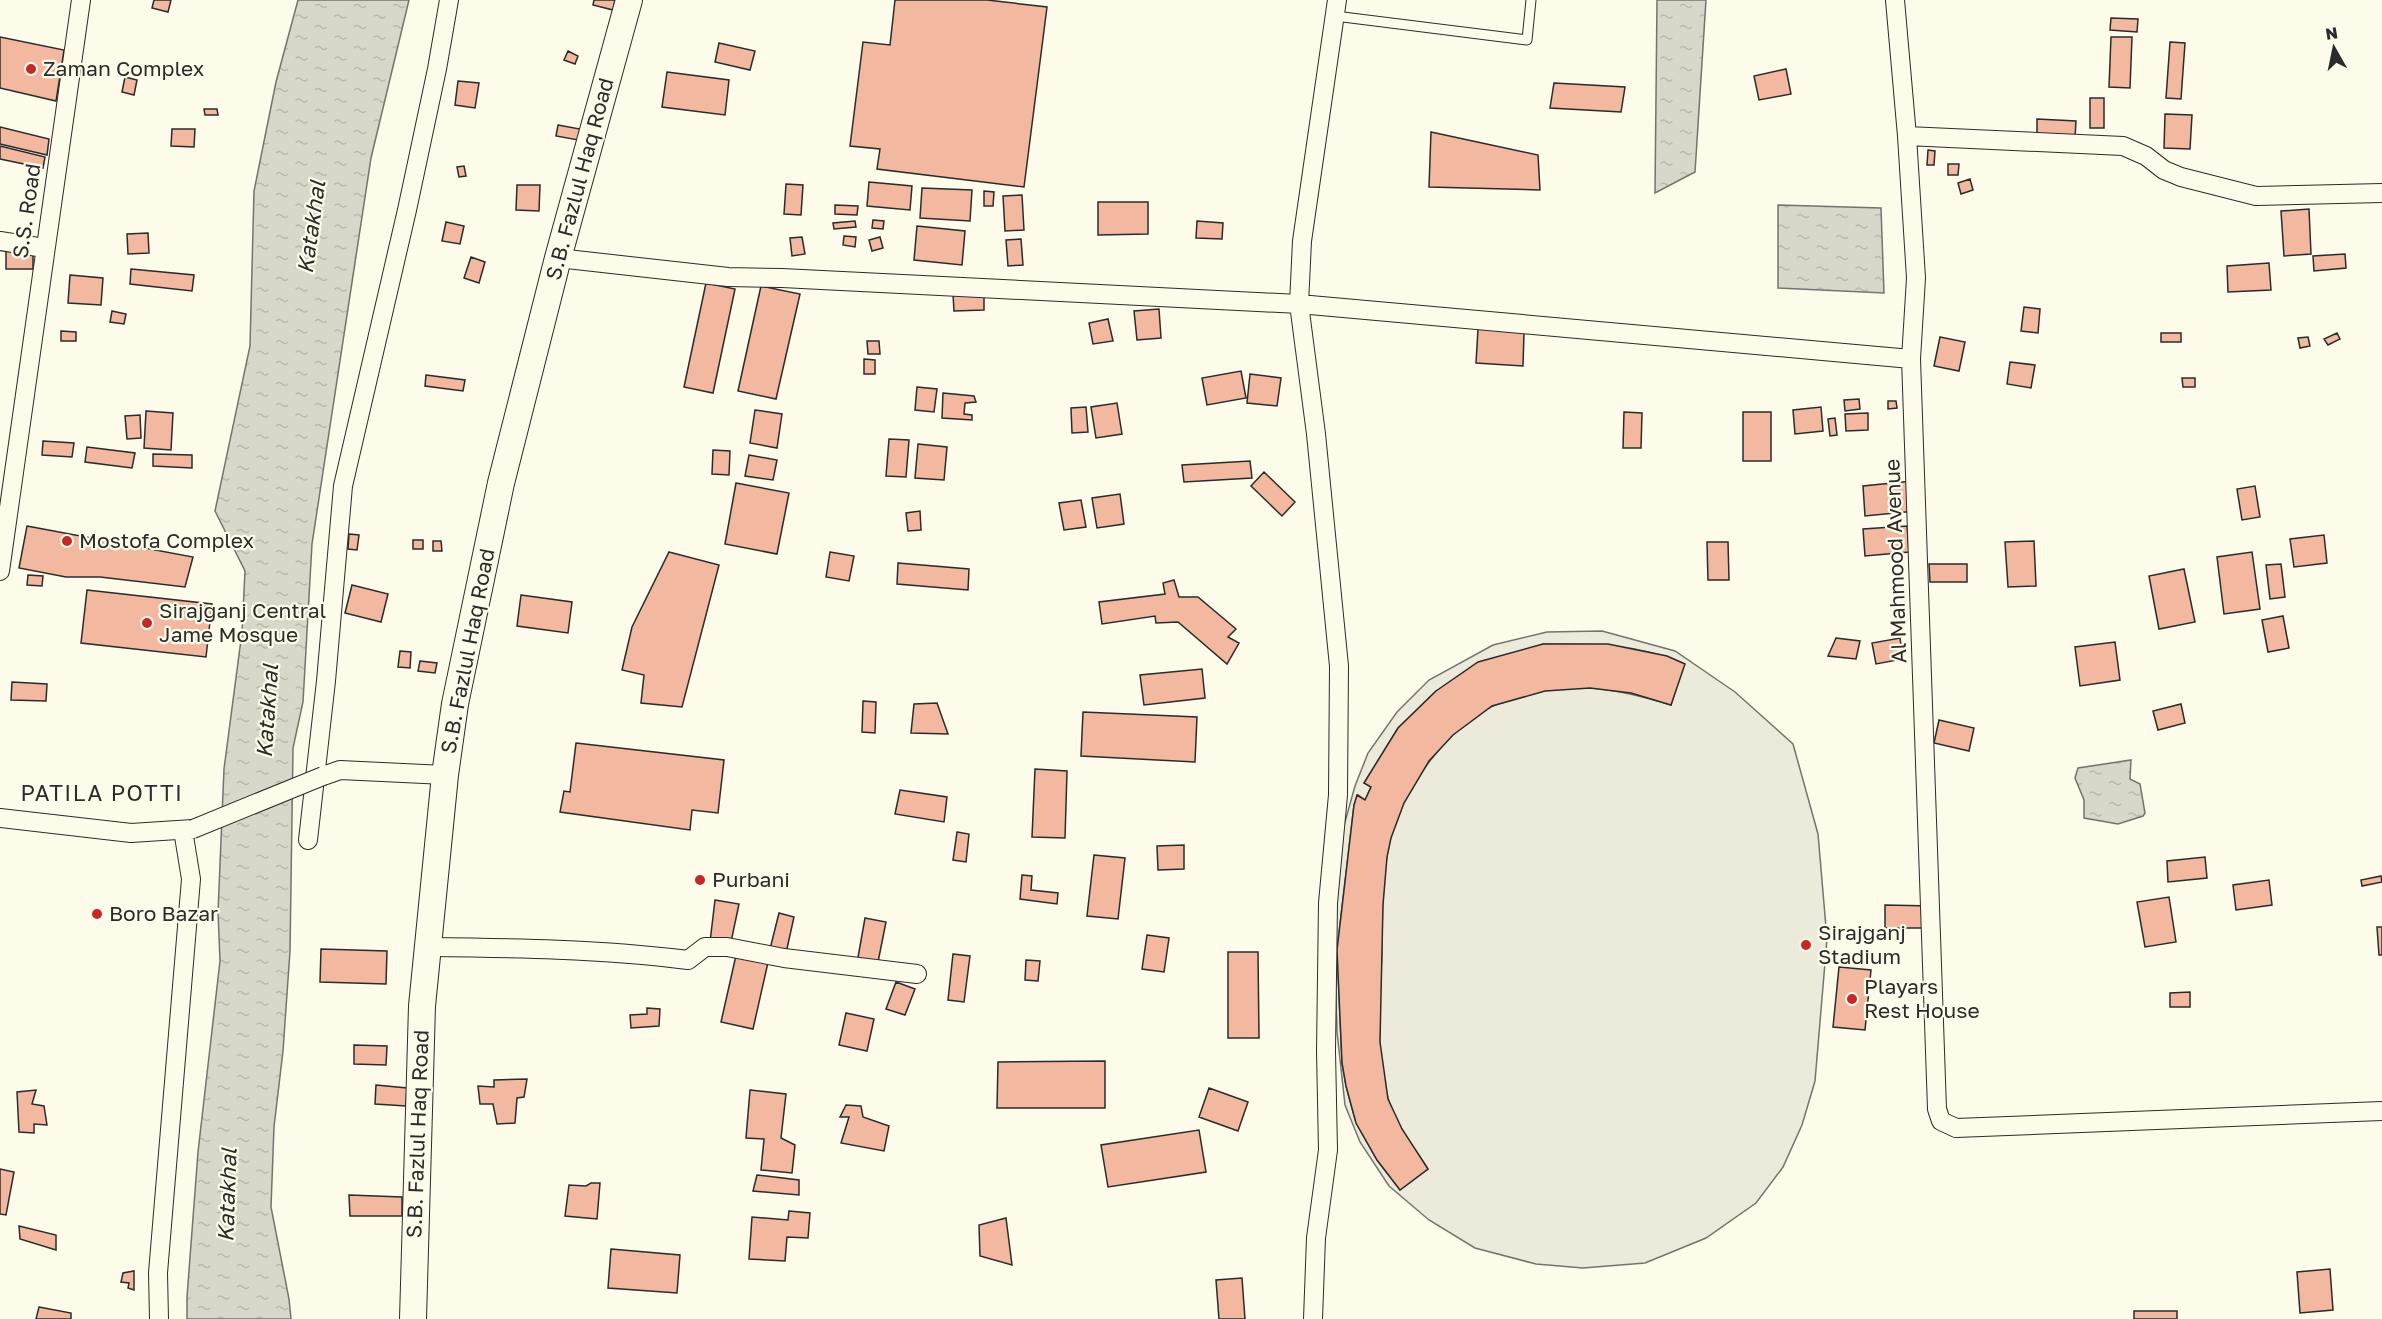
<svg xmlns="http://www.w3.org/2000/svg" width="2382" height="1319" font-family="'Golos Text',sans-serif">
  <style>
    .pitch { fill: #ecebdb; stroke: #74746e; stroke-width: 1.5; fill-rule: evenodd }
    .water { fill: url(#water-ripples); stroke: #74746e; stroke-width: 1.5 }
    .building { fill: #f2b8a0; stroke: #2b2b2b; stroke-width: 1.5 }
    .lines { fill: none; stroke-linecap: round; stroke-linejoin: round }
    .lane-casing { stroke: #2b2b2b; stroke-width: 11 }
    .street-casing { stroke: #2b2b2b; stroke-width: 20 }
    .secondary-casing { stroke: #2b2b2b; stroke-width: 28 }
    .lane { stroke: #fdfbea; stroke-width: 9 }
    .street { stroke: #fdfbea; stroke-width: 18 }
    .secondary { stroke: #fdfbea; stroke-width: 26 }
    .street-bridge-casing { stroke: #2b2b2b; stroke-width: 20; stroke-linecap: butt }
    .street-bridge { stroke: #fdfbea; stroke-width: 18 }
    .poi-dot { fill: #c62828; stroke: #fdfbea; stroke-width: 2 }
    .labels { text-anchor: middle; stroke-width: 4.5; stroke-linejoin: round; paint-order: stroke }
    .poi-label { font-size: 21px; fill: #2b2b2b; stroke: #fdfbea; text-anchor: start }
    .street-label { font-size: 21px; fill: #2b2b2b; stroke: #fdfbea }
    .water-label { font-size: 22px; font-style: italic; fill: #2b2b2b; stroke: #fdfbea }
    .neighbourhood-label { font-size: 22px; letter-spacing: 1.5px; fill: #2b2b2b; stroke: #fdfbea }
  </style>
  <defs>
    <pattern id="water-ripples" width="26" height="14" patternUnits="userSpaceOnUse" patternTransform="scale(1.5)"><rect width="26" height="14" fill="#d8d7c9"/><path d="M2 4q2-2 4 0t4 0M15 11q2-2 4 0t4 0" fill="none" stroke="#bab9ad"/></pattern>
  </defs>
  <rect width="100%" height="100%" fill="#fdfbea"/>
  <path class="pitch" d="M1602 631 1675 651 1735 692 1793 744 1818 834 1827 939 1815 1081 1802 1125 1783 1167 1756 1203 1706 1238 1645 1263 1583 1268 1536 1264 1475 1248 1429 1220 1389 1186 1360 1142 1345 1105 1337 1032 1334 930 1343 829 1355 786 1368 753 1397 712 1429 680 1493 645 1547 632ZM1543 644C1593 644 1638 643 1684 664L1671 705C1645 697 1619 690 1591 688 1560 686 1522 693 1493 706 1446 728 1403 790 1390 840 1382 876 1382 916 1382 953 1380 1000 1375 1052 1388 1098 1395 1124 1414 1147 1428 1169L1400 1190 1377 1160 1356 1123 1346 1086 1342 1063 1337 950 1354 805 1358 795 1365 800 1371 787 1364 783 1398 728 1436 691Z"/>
  <path class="water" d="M298 0H409L371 158 312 544 303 702 293 748 290 951 283 1051 274 1127 271 1207 289 1299 291 1319H187V1297L198 1152 220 961 218 912 224 769 242 632 245 571 215 511 250 346 254 191 276 82Z
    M1657 0H1706L1695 172 1655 193Z
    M1778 205 1881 208 1884 293 1778 288Z
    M2131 760 2130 779 2140 784 2145 813 2143 816 2118 824 2084 818V800L2075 778 2078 768Z"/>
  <path class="building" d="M154 0H171L168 12 152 8Z
    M594 0H615L613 10 593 5Z
    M895 0H987L1047 7 1024 187 877 169 880 149 850 146 863 42 890 45Z
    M2111 18 2138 19 2137 32 2110 30Z
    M0 37 64 50 56 101 0 88Z
    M2111 37H2132L2130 88 2109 87Z
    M2170 42 2185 43 2181 99 2166 98Z
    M719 43 755 51 750 70 715 62Z
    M568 51 578 56 575 64 564 60Z
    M1786 69 1791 94 1759 100 1754 76Z
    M667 72 729 80 725 115 662 107Z
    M125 77 137 80 134 95 122 92Z
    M458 81 479 83 475 108 455 105Z
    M1554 83 1625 87 1621 112 1550 108Z
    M2090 98H2104V128H2090Z
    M204 109H217L218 115H205Z
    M2165 114 2192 115 2190 149 2164 148Z
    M2037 119 2076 121 2075 137 2037 134Z
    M558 125 580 129 578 140 556 136Z
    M0 127 49 139 47 155 0 144Z
    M172 129H195L194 147 171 146Z
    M1431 132 1538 155 1540 190 1429 187Z
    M0 146 45 157 43 168 0 159Z
    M1928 150 1935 151 1934 165H1927Z
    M1948 164H1959L1958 175H1948Z
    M464 166 466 176 459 177 457 167Z
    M1970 179 1973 190 1961 194 1958 183Z
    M869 182 912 186 910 210 867 206Z
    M786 184 803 185 801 215 784 214Z
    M517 185H540L539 211 516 210Z
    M922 188 972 190 970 221 920 218Z
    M984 191 994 192 993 206H984Z
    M1022 195 1024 230 1005 231 1003 196Z
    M1098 202H1148V234L1098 235Z
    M835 205 858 206 857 215 835 214Z
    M2309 209 2311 254 2284 256 2281 211Z
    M873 220 884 221 883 229 872 228Z
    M855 221 856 227 834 229 833 223Z
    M1197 221 1223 223 1222 239 1196 238Z
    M446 222 464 226 460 244 442 241Z
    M917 226 965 231 962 265 914 260Z
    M148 233 149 253 128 254 127 234Z
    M844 236 856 237 855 247 843 245Z
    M802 237 805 254 792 256 790 238Z
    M880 237 883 248 872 251 869 240Z
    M1021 239 1023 265 1008 266 1006 240Z
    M6 249 33 250V269H6Z
    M2345 254 2346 268 2314 271 2313 256Z
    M471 257 485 262 479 283 464 278Z
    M2269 263 2271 290 2228 292 2227 266Z
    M131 269 194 275 192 291 130 284Z
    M70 275 103 278 101 305 68 303Z
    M706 283 735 289 713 393 684 387Z
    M761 286 800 294 776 399 738 391Z
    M984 293V310L954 311 953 294Z
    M2024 307 2040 309 2038 333 2021 331Z
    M1159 309 1161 338 1137 340 1134 311Z
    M112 311 126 314 124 324 110 322Z
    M1108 319 1113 341 1093 344 1089 323Z
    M1478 329 1524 332 1523 366 1476 363Z
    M61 331 76 332V341H61Z
    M2161 333H2181V342H2161Z
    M2337 333 2340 339 2328 345 2324 339Z
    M1940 337 1965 342 1959 371 1934 366Z
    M2308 337 2310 346 2300 348 2298 338Z
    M867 341H879L880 354H868Z
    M864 359 875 360V374H864Z
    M2010 362 2035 365 2031 388 2007 384Z
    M1241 371 1246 398 1207 405 1202 378Z
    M1250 374 1281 378 1277 406 1247 403Z
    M426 375 465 380 463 391 425 386Z
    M2182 378H2195V387H2183Z
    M917 387 937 389 934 412 915 410Z
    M943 393 974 396 976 402 965 403 964 414 972 415V420L942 418Z
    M1859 399 1860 409 1845 411 1844 400Z
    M1888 401H1896L1897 408 1888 409Z
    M1117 403 1122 434 1096 438 1091 407Z
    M1086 407 1088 432 1072 433 1071 408Z
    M1821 407 1823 431 1795 434 1793 410Z
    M755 410 782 414 777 448 750 443Z
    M146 411 173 413 171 450 144 448Z
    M1624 412 1642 413 1641 448H1623Z
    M1743 412H1771V461H1743Z
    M1868 413V430L1846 431 1845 414Z
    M140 415 141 438 127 439 125 416Z
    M1835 418 1837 435 1830 436 1828 419Z
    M889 439 909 440 906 477 886 476Z
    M43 441 74 443 72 457 42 455Z
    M918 444 947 447 944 480 915 478Z
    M87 447 135 453 132 468 85 462Z
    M713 450 730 451 729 475 712 474Z
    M153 454 192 455V468L153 466Z
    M749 455 777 460 773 480 745 476Z
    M1250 461 1252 478 1184 482 1182 465Z
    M1264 472 1295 502 1282 516 1251 486Z
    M1912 481 1915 511 1865 516 1863 486Z
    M736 483 789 493 777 554 725 544Z
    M2255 486 2260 517 2242 520 2237 489Z
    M1120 494 1124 524 1097 528 1092 498Z
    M1081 500 1086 527 1064 530 1059 503Z
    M920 511 921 530 908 531 906 513Z
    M27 526 193 557 185 587 100 577H66L19 568Z
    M1907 526 1909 552 1865 556 1863 529Z
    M349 534 359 535 357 550 348 549Z
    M2324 535 2327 563 2294 567 2290 539Z
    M413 540H423V549H413Z
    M433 541H441L442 551H433Z
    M2034 541 2036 586 2008 587 2005 542Z
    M1707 542H1728L1729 580H1708Z
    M669 552 719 565 682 707 641 703 644 675 622 670 632 627Z
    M830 552 854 556 849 581 826 577Z
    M2252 552 2260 609 2224 614 2217 557Z
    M898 563 969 569 968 590 897 584Z
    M1929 564H1967V582H1930Z
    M2281 564 2285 597 2270 599 2266 565Z
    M2184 569 2195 622 2159 629 2149 576Z
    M28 575 43 576 42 586 27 585Z
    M1174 580 1179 597H1198L1236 629 1228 637 1239 643 1227 664 1178 622 1156 623 1155 616 1102 624 1099 602 1165 594 1163 583Z
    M352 585 388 594 381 622 345 613Z
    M87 590 212 604 206 657 81 643Z
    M521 595 572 602 568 633 517 626Z
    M2283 616 2289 648 2268 652 2262 620Z
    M1836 638 1860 641 1856 659 1828 656Z
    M1900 638 1903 659 1876 664 1872 643Z
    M2115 642 2120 680 2080 686 2075 647Z
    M1543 644H1608L1667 656 1685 664 1671 705 1631 693 1590 688 1545 691 1492 706 1453 735 1429 761 1404 803 1391 838 1387 857 1383 905 1380 1042 1388 1099 1402 1129 1428 1169 1400 1190 1377 1160 1356 1123 1346 1086 1342 1063 1337 950 1354 805 1357 795 1365 800 1371 787 1364 783 1398 728 1436 691 1478 662Z
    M400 651 411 652 410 668 398 667Z
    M420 661 437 663 435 673 418 671Z
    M1202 669 1205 698 1144 705 1140 675Z
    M12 682 47 684 46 701 11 700Z
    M863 701 876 702 875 733 862 732Z
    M937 703 948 734 911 733 914 704Z
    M2181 704 2185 723 2158 730 2153 711Z
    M1083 712 1197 717 1195 762 1081 756Z
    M1939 720 1974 728 1969 751 1934 743Z
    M576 743 724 760 718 813 692 810 690 830 560 812 564 791 570 792Z
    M1035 769 1067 771 1065 838 1032 837Z
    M900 790 947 797 944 822 895 814Z
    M957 832 969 834 966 862 953 860Z
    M1184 845V869L1158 870 1157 846Z
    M1094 855 1125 858 1118 919 1087 916Z
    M2205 857 2207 878 2168 882 2167 861Z
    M1022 875 1032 876 1031 890 1058 893 1057 904 1020 899Z
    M2381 876 2382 882 2362 886 2361 880Z
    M2269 880 2272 905 2236 910 2233 885Z
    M2169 897 2176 942 2145 947 2137 902Z
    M715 900 739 904 731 942H710Z
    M1885 905 1932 906V928H1885Z
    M779 913 794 917 786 953 770 949Z
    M865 918 886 922 877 967 857 963Z
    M2377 927H2382V955H2379Z
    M1147 935 1169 938 1164 972 1142 969Z
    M321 949 387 951 386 984 320 982Z
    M737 951 769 958 753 1029 721 1022Z
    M1228 952H1258L1259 1038H1228Z
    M953 954 970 956 964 1002 948 1000Z
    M1026 960 1040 961 1038 981 1025 980Z
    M1839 967 1871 970 1865 1030 1833 1027Z
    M896 982 915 989 905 1015 886 1009Z
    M2190 992V1007H2170V993Z
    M647 1008 660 1009 659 1026 631 1028 630 1015 647 1014Z
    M846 1013 874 1019 867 1051 839 1045Z
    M354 1045 387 1046 386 1065 354 1064Z
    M1105 1061V1108H997L998 1062Z
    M527 1079 524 1097 517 1098 515 1123 497 1124 493 1104H480L478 1086 494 1087V1080Z
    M376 1085 407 1088 406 1106 375 1104Z
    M1209 1088 1248 1102 1238 1131 1199 1117Z
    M36 1090 32 1104 44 1106 47 1125 34 1124V1133L19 1132 17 1092Z
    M750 1090 786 1094 781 1138 795 1145 792 1173 761 1170 764 1139 746 1138Z
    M846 1105 861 1106 863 1117 889 1126 884 1151 841 1143 849 1117H840Z
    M1199 1130 1206 1172 1108 1187 1101 1145Z
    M0 1169 14 1172 6 1215 0 1214Z
    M757 1175 799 1180V1195L753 1191Z
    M591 1183H600L597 1219 565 1216 569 1185 586 1186Z
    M349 1195 402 1197V1216H350Z
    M789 1211 810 1213 808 1238 787 1237 785 1261 749 1259 752 1217 788 1220Z
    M1006 1218 1012 1265 980 1256 979 1225Z
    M19 1226 56 1235V1250L20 1239Z
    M611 1249 680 1255 677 1293 608 1288Z
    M2330 1269 2333 1310 2300 1313 2297 1272Z
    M134 1271V1290L128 1288 129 1283 121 1282 123 1273Z
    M1242 1278 1245 1319H1219L1216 1280Z
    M39 1307 71 1313V1319H36Z
    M2134 1311H2177V1319H2134Z"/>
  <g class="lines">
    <defs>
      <path id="lane" d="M1335 16 1527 40 1531 0"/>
      <path id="street" d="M1895 0 1907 136 1916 278 1911 359 1937 1109 1941 1121 1956 1128 2382 1111
        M1907 136 2123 146 2146 156 2164 170 2181 177 2256 196 2382 193
        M0 241 44 248
        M558 258 728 277 782 278 1299 304 1911 359
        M0 571 81 0
        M323 776 340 770 445 775
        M0 818 131 833 193 829
        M308 840 326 681 343 486 407 210 437 69 449 0
        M427 947C514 948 601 949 688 960L705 947H727L784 958 917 974
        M159 1319 158 1273 191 879 183 830
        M1313 1319 1316 1238 1328 1150 1326 1051 1328 903 1338 795 1339 666 1316 434 1299 304 1302 241 1337 0"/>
      <path id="secondary" d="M413 1319 422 1006 445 775 455 704 501 483 558 258 629 0"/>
    </defs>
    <use href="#lane" class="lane-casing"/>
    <use href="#street" class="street-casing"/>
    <use href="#secondary" class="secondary-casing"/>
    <use href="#lane" class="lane"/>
    <use href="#street" class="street"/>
    <use href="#secondary" class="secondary"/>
    <defs>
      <path id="street-bridge" d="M193 829 323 776"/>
    </defs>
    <use href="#street-bridge" class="street-bridge-casing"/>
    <use href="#street-bridge" class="street-bridge"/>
  </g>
  <g class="poi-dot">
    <circle cx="31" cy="69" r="6"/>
    <circle cx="67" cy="541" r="6"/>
    <circle cx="147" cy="623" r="6"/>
    <circle cx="700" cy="880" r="6"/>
    <circle cx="97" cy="914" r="6"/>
    <circle cx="1806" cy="945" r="6"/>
    <circle cx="1852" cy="999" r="6"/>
  </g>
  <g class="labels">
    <g class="poi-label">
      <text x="43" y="76">Zaman Complex</text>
      <text x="79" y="548">Mostofa Complex</text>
      <text x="159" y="618">Sirajganj Central<tspan x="159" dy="24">Jame Mosque</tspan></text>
      <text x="712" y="887">Purbani</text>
      <text x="109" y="921">Boro Bazar</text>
      <text x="1818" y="940">Sirajganj<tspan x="1818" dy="24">Stadium</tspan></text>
      <text x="1864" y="994">Playars<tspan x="1864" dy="24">Rest House</tspan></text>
    </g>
    <g class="street-label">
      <text transform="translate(580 179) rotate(-75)" y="7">S.B. Fazlul Haq Road</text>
      <text transform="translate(27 211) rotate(-82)" y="7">S.S. Road</text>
      <text transform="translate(1896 561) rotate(-92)" y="7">Al Mahmood Avenue</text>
      <text transform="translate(468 651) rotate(-79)" y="7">S.B. Fazlul Haq Road</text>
      <text transform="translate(418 1134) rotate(-88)" y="7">S.B. Fazlul Haq Road</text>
    </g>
    <g class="water-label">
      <text transform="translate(311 227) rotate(-82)" y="8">Katakhal</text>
      <text transform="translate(267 711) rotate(-86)" y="8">Katakhal</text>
      <text transform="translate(227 1195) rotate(-88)" y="8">Katakhal</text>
    </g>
    <g class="neighbourhood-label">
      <text x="102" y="801">PATILA POTTI</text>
    </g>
  </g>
  <g transform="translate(2334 48) rotate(351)" stroke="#fdfbea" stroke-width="4.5" paint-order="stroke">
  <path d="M0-4.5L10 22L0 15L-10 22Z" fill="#2b2b2b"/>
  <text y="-9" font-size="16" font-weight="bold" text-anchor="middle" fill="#2b2b2b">N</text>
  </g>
</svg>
